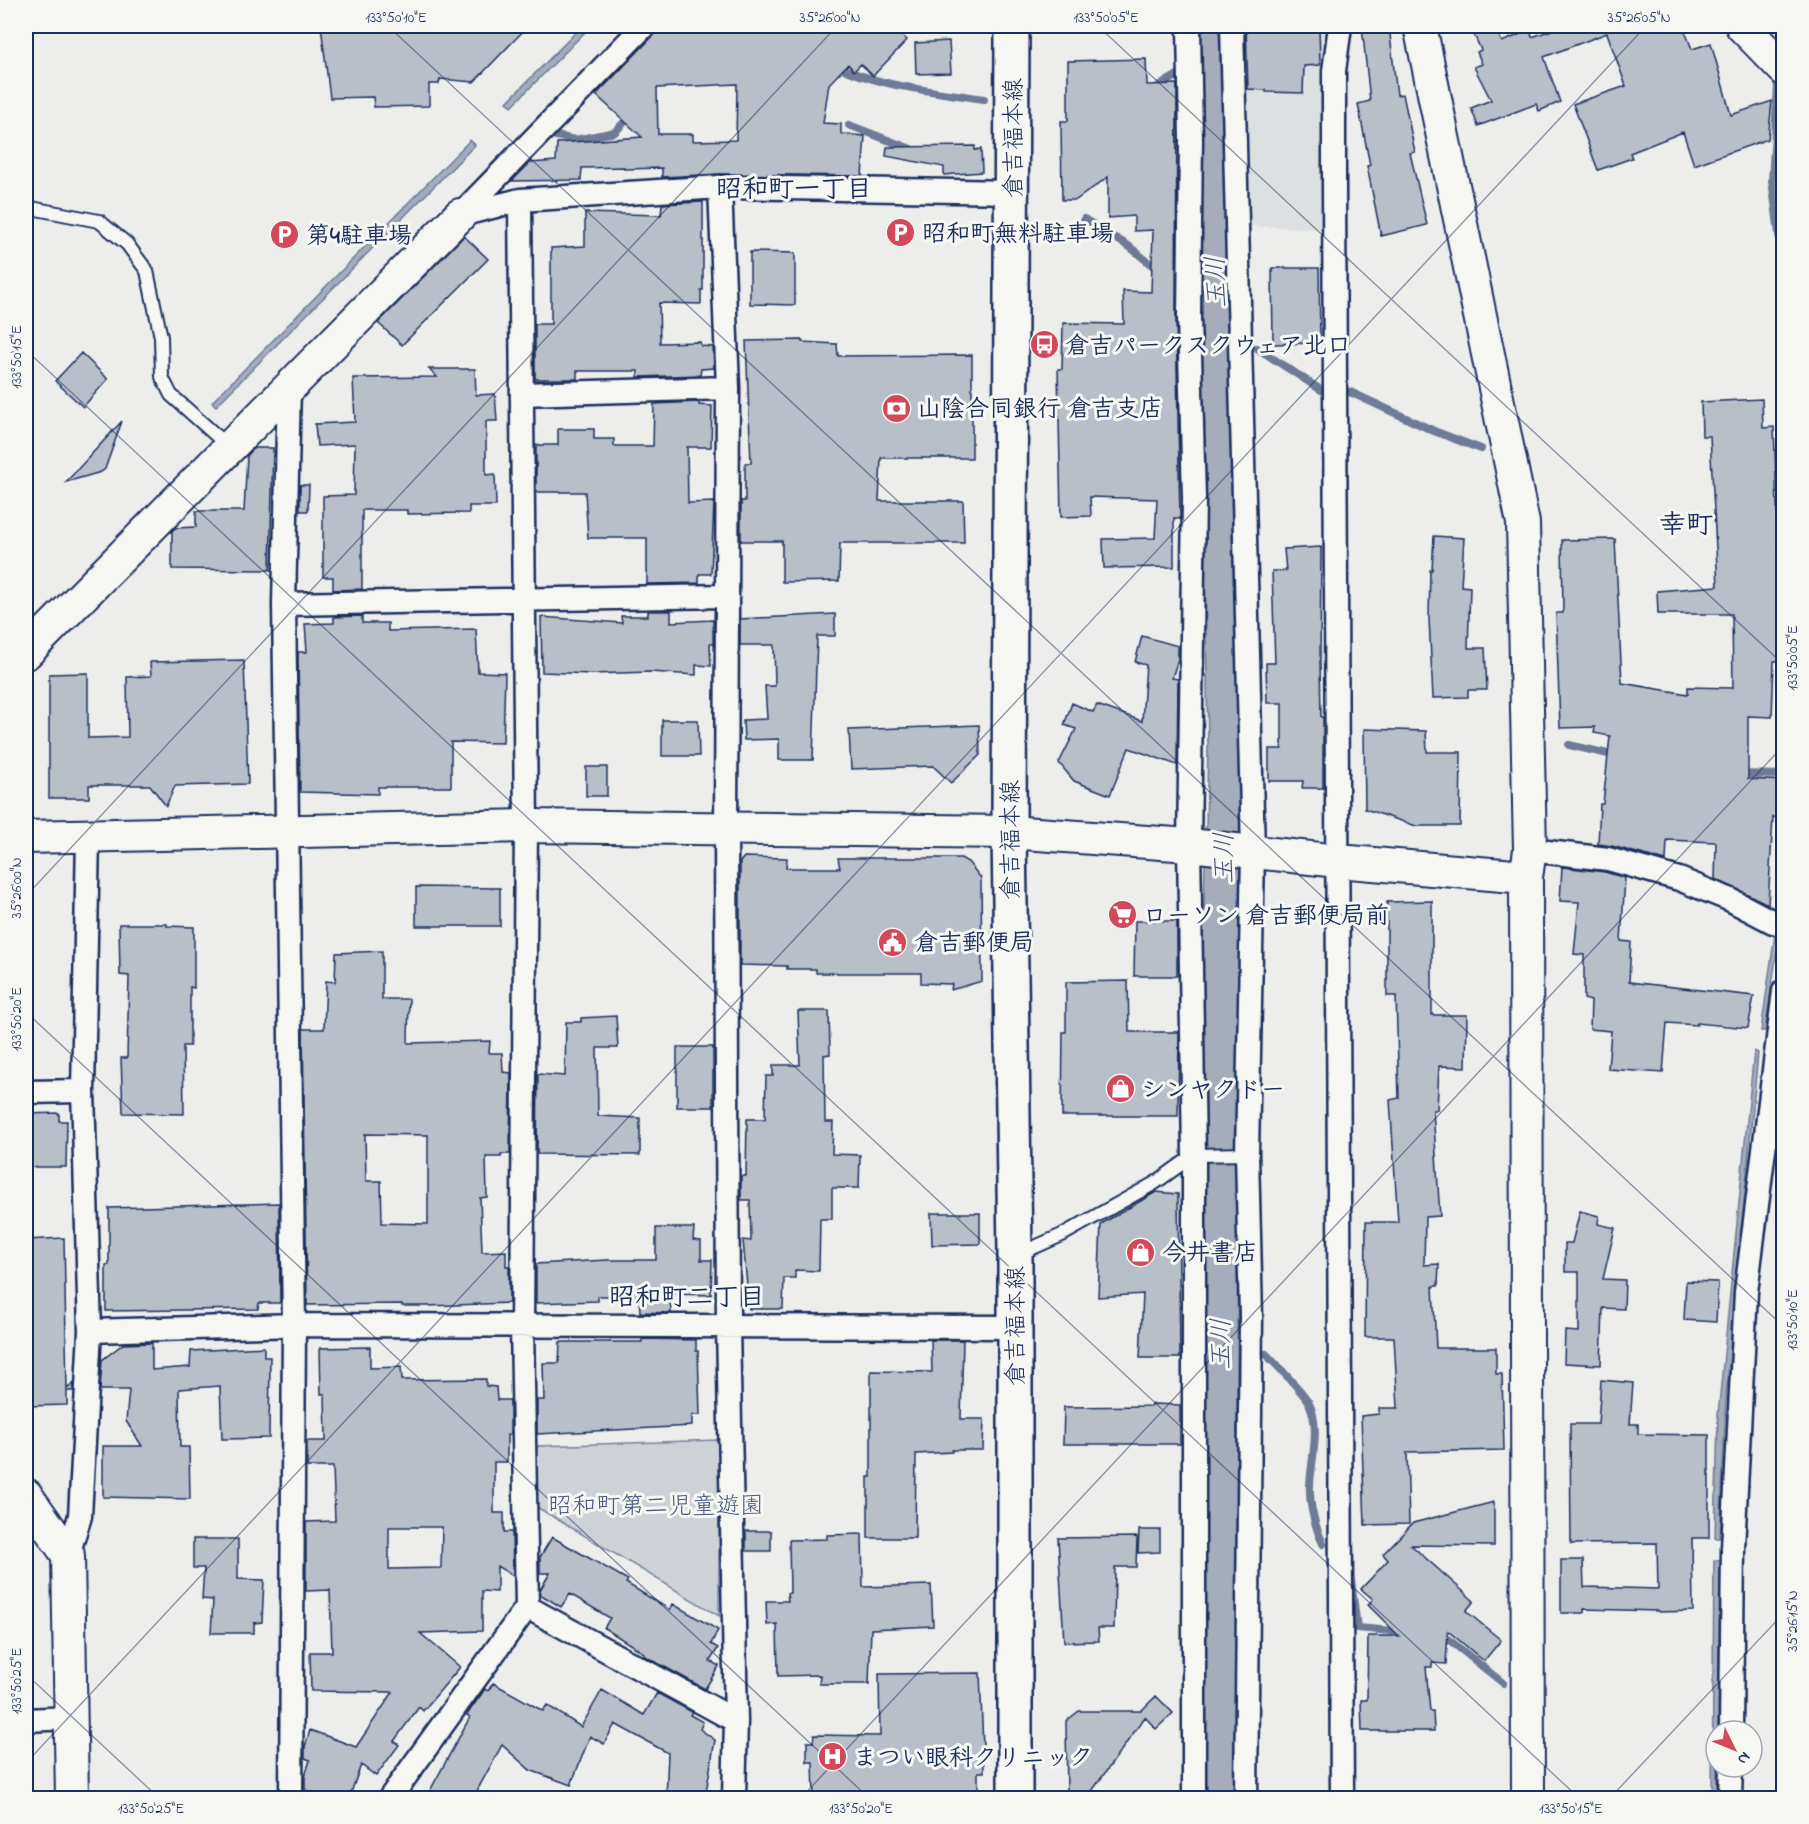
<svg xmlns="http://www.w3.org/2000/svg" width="1809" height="1824" font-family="'Indie Flower','Klee One',sans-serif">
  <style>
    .built { fill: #dde0e1 }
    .green { fill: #ced2d7; stroke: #74809a; stroke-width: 1.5 }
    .water { fill: #a5acbc; stroke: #6e7a96; stroke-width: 1.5 }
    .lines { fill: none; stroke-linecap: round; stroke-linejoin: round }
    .stream { stroke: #6e7a96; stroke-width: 8 }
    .building { fill: #b9bfc8; stroke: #1b2f5e; stroke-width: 1.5; fill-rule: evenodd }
    .lane-casing { stroke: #1b2f5e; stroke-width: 16 }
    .street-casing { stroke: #1b2f5e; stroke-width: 27 }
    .secondary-casing { stroke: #1b2f5e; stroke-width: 36 }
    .primary-casing { stroke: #1b2f5e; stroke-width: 38 }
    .lane { stroke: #f6f6f2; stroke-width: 12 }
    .street { stroke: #f6f6f2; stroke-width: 22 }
    .secondary { stroke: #f6f6f2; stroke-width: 32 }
    .primary { stroke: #f6f6f2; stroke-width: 33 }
    .ticks { fill: none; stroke: #1b2f5e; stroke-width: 1.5; stroke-opacity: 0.45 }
    .labels { text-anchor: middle; stroke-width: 6; stroke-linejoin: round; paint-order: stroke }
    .street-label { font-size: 24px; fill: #1b2f5e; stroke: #f6f6f2 }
    .poi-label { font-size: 24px; font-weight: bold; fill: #1b2f5e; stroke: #f6f6f2; text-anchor: start }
    .park-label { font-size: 24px; fill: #48587c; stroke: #f6f6f2 }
    .neighbourhood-label { font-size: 26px; font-weight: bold; fill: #1b2f5e; stroke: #f6f6f2 }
    .water-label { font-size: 26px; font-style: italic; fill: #44547a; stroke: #f6f6f2 }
    .quarter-label { font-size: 27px; font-weight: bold; fill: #1b2f5e; stroke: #f6f6f2 }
    .neatline { fill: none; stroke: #1b2f5e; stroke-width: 2 }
    .ticks-label { font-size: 15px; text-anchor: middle; fill: #1b2f5e }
  </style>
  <rect width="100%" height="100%" fill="#edeeec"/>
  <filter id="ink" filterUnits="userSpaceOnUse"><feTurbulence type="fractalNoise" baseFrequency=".0167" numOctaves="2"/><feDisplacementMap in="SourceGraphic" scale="12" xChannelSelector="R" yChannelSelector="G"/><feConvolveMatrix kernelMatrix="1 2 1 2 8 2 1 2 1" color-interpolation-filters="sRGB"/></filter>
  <g filter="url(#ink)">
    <path class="built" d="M1243 26H1326L1322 70 1321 229 1248 226Z"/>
    <path class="green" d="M719 1440V1616L535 1506V1453L538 1446Z"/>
    <path class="water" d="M582 26H591L512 106 507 102Z
      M1196 26H1224L1240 761 1235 1798H1202V985L1208 747Z
      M470 140 475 145 216 406 212 402Z
      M1783 878 1784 904 1765 1031H1761Z
      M1754 1051 1758 1053 1726 1399 1720 1538H1715L1718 1415Z
      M1720 1560 1718 1731H1716L1717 1798H1712L1714 1561Z"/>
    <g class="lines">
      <path class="stream" d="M835 65C880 87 934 91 984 99
        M1774 74 1778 86 1772 180 1784 272
        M1153 90 1181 73
        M849 125 911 149
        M552 135 575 140 615 132 632 114
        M1084 219 1130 247 1159 271
        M1257 348 1321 390
        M1350 392 1434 431 1481 449
        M1784 700 1781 719 1784 736
        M1569 745 1617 756
        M1739 774 1784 775
        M1266 1354C1278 1367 1301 1389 1309 1403 1321 1429 1311 1459 1310 1486 1309 1506 1315 1526 1323 1544
        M1351 1580 1357 1628 1404 1632
        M1440 1637 1448 1639 1503 1683"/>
    </g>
    <path class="building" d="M321 26H528L474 82 440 79 439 84H429V106L374 107 373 97 330 98Z
      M660 26H892L907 40 873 76 861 64 854 71 848 64 829 84 823 123 841 124V134L865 136 862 176 720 174 662 177V168L624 169V167L582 168 581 180 512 181 530 163 556 161 557 143 642 137 596 95 654 35ZM737 84 736 140 693 141V134H658L657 88Z
      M1246 26H1319L1320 65 1304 66 1303 93 1266 92V90L1248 89Z
      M1362 26H1389L1397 95 1403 94 1415 152 1410 153 1427 225 1381 236 1367 166 1370 165 1358 104 1370 101Z
      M1470 26H1494L1502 42 1530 30 1532 37 1563 26H1683L1692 49 1711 43 1731 115 1772 101 1768 139 1694 165 1683 132 1630 153 1632 158 1598 170 1573 104 1626 86 1607 33 1544 57 1560 102 1539 111 1536 104 1478 126 1471 108 1491 100 1474 67 1482 64 1477 52 1481 50Z
      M949 41 951 73 916 74 915 43Z
      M1146 59 1147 85 1177 84 1176 317 1180 519 1174 518V567L1104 568 1103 539 1155 538 1157 499 1090 497 1091 516 1061 517 1058 369H1062L1063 323 1124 324 1123 291 1151 292 1153 230 1134 231V216L1108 218V177L1076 200H1062L1061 121H1068V61Z
      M975 146V150L981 149 982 172 944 175V167L886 156 887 147Z
      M703 202V290H701V304L659 303 660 343 700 342 701 346 713 347 714 368 701 369 700 375 638 377V371H577V379H535V324H551V248L585 246V213L661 215 662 204Z
      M464 236 488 259 402 345 378 323Z
      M750 252 795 253V305L750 304Z
      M1272 268H1319L1320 343 1273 344Z
      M802 340V342L837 344 838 356 972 355V458H881L879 501H963L964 543H840L839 581 782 582V541H741V501H745V463H751L746 341Z
      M81 353 108 379 83 407 55 381Z
      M429 369H475L476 395 495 394 497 421H486V475L495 474 496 506H469V513L407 514V510H362V589L333 590V577H323V496L354 495 355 444 317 446 315 424 355 422 353 378 437 377Z
      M1762 399 1763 428 1774 427 1780 584H1784L1783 661H1774L1772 717 1748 716V779L1784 781V818L1773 817 1768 904 1715 879 1716 842 1667 840 1666 861 1612 846 1598 844 1600 804H1603L1610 736 1594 733 1595 727 1560 728 1556 613H1563L1562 540 1615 539 1622 683 1688 694V687L1733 688 1732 614H1658L1657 591 1718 586 1710 436H1702L1701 402Z
      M699 402V405L712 406 711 447H687L688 503 714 502 711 574H699V583L647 584V538H588L585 492H536V445H558V429H594V439H614V446H653L654 404Z
      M122 421 105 469 101 472 66 482Z
      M254 448H273L270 570 172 569V531L175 528 196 527V511H244L247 456Z
      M300 485H309L308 511H300Z
      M1434 536 1464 538 1461 586 1470 587 1468 648H1485L1487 690H1468V697L1433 698 1429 619 1430 570H1432Z
      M1321 547 1320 662 1321 717H1323V788H1302L1303 781H1269V749H1282V703H1267L1266 663H1275L1272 571H1286L1284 549Z
      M648 611H671V622L713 620V644H710L711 666 696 665V675L650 672 592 674 542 672 541 617 622 623 621 616H648Z
      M835 614V636H817L813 760H779V739L744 740 743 720 767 719 765 686H775L774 645H740V619Z
      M362 616V623H388V631L476 629 478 672 505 673 503 743 451 742V787H378V794L300 792 298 652H307L305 624 334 623V617Z
      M1142 636 1178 646V659L1172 678 1178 679 1177 765 1129 748 1110 795 1074 781 1059 763 1076 729 1064 725 1072 703 1093 712 1097 705 1142 721 1146 665 1135 662Z
      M244 660 248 784 175 786 166 806 150 785H89V798H49V674L88 673V738L128 737 127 677 151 676 150 662Z
      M662 720H698L699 756H662Z
      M979 725 980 755 951 783 933 766 851 769 849 730Z
      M1364 729 1426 731 1427 752H1461L1460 826H1416L1365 809Z
      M586 767H607V796H586Z
      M744 857 787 858 786 868H840L838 858H961L968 862 981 878 982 981 951 990 952 984 921 983V973H816V969H787V966L740 965V862Z
      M1562 867 1605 872 1625 878 1621 941 1631 942 1629 982 1754 996 1748 1028 1697 1023V1025L1667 1023 1663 1073 1608 1069 1611 1031 1590 1029 1591 1001 1584 999V955L1574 954 1579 902 1560 901Z
      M416 887 500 888V926H416Z
      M1432 901V1015H1467L1466 1067 1439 1066 1437 1110H1433L1440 1216 1425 1217 1424 1265 1439 1264 1438 1286H1433L1436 1348H1496V1374H1502L1504 1450 1407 1452 1409 1524 1365 1525 1361 1416 1379 1414V1408H1398L1394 1337H1365L1366 1222H1398L1390 1100 1399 1098 1396 996H1387V902Z
      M1135 921H1177V976H1134Z
      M119 924H167V926L194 927V988L190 987V1046H183L184 1114 123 1113 121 1058H127L129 976 120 975Z
      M382 951V999H409L408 1043 490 1041 489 1053H502L503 1072 511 1073 510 1154H501V1157H486L487 1197 480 1198 482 1252 506 1251V1266H509V1303L427 1306H402V1304L307 1305 303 1029H324L326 981 335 982 336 953ZM365 1134 428 1135V1224L382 1223 381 1181H366Z
      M1128 981 1129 1032H1179L1178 1116H1062L1063 1032H1066V982Z
      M798 1011H829L830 1054 824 1055 825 1122H833L832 1154 860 1155 859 1188H832V1219H820L819 1271 795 1270V1278H784L783 1309H749L743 1240 751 1241 750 1200H741V1176H746L747 1119H765L766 1076H773V1065H800Z
      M616 1016 618 1048H597L598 1116 640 1118V1155L537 1154 538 1074 565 1076 566 1022H581V1018Z
      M677 1047H713V1107H677Z
      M59 1113V1121H67L66 1167H26V1114Z
      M1156 1192 1178 1194 1180 1358H1140L1143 1294 1098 1297 1101 1224Z
      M279 1203 280 1303H259L258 1309 106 1311V1265H109V1208Z
      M1580 1211 1599 1216 1598 1224 1615 1228 1603 1279 1625 1280 1624 1309 1603 1308 1601 1365 1564 1363 1565 1331 1579 1332V1272H1565V1243H1572Z
      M931 1213H980V1244L932 1245Z
      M656 1228H694L693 1240 701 1241V1260H712L711 1295 670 1294 671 1313 640 1312 639 1296H598V1301L536 1303V1264L607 1260H656Z
      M64 1238 67 1389 74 1383 73 1391H67V1405L26 1406V1240Z
      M1686 1281 1718 1282 1716 1322 1684 1320Z
      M642 1339 696 1340V1351H698L700 1415H692V1426L537 1434V1400H544L543 1363H559L560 1342H642Z
      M931 1340H963L961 1419H984L983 1450H952V1452L916 1454 915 1538H868V1477H871V1371L932 1372Z
      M152 1343V1370L190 1367 191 1351 264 1347V1357H270L269 1438 222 1439 220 1386 179 1389 180 1447H189L190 1499 103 1497V1446H142L126 1421 129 1390H100L102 1360 123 1344Z
      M370 1347V1368L401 1367 402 1380 486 1379V1386L496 1387 497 1400H510V1435H507V1462H494V1513H504V1532H512L513 1576 497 1566V1592L482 1591V1631L420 1633 460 1667 423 1711 419 1707 394 1741 399 1745 376 1776 361 1765 349 1798H330L305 1790V1776L310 1760 305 1758V1747L310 1730 356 1747 393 1692 311 1691 310 1652H332L330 1590 306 1591V1522L335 1521 333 1467H307V1441H326L325 1394H321L320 1348ZM389 1527H442L441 1568 389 1569Z
      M1601 1380 1633 1383 1630 1424H1638V1434L1709 1435V1538H1692L1693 1611 1659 1612V1611L1584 1609V1613H1561V1560H1583L1584 1587 1658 1589 1657 1543 1571 1544 1570 1424H1598Z
      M1152 1404 1180 1405V1444H1063L1064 1407 1152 1406Z
      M1494 1502V1546L1411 1545 1474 1601 1466 1611 1501 1640 1484 1661 1448 1631 1446 1664 1432 1663V1667H1426L1430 1711H1433L1434 1731H1362L1361 1700H1367L1368 1636H1399L1368 1605 1373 1599 1361 1589 1388 1560 1383 1554 1413 1523Z
      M1139 1530H1160V1552L1138 1553Z
      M746 1531H771V1551H746Z
      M862 1534 863 1587 931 1585 933 1626 871 1629 869 1684H819L820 1675 778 1676 777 1624 767 1625 766 1601H788L787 1593H790L789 1540 827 1539V1535Z
      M552 1537 628 1580 626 1583 670 1610 673 1604 718 1630 711 1644 718 1648 710 1661 719 1666 705 1689 643 1655 644 1653 604 1628 610 1618 570 1594 561 1607 540 1594V1590L550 1573H540V1557Z
      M1137 1537 1136 1567H1115L1114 1628H1098L1099 1641 1064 1642 1058 1538Z
      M193 1539H238V1579L264 1580 262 1622 254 1623V1633H211L213 1600 202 1599 204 1568H193Z
      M980 1673 984 1772H978V1798H814L813 1762H807V1742H813L814 1735 880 1736 879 1674Z
      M493 1683 543 1711 547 1705 581 1727 602 1690 644 1715 657 1693 692 1712 690 1715 703 1722 700 1729 715 1740 705 1798H666L668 1753 615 1724 604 1744 590 1736 571 1785 530 1770 502 1745 473 1798H426L470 1717 467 1715 473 1706 485 1689 488 1691Z
      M1156 1696 1173 1713 1156 1729 1145 1717 1087 1798H1067L1066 1721 1079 1711H1141Z"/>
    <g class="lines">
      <defs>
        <path id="lane" d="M26 207 99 221 127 244 147 271 161 337 162 377 171 395 229 447
          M1017 1255 1062 1235 1155 1183 1194 1155 1247 1154"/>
        <path id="street" d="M1189 26 1191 140 1189 317 1194 498 1189 845 1194 1155V1798
          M1232 26 1253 852 1247 1154 1251 1317 1246 1798
          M1340 26 1334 71V185L1342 1798
          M720 187 728 388 726 829 728 1325 736 1721 734 1798
          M460 215 520 200 720 187 1013 192
          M460 215 644 26
          M289 387 284 604 294 1325 291 1798
          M522 394 728 388
          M284 604 727 596
          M1530 850 1608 859 1679 879 1731 900 1773 922 1784 925
          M26 1092 83 1091
          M90 1331 294 1325 1014 1327
          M68 1555 80 1516 90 1331 83 1091 88 837
          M527 1607 736 1721
          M26 1720 70 1718
          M1731 1731 1733 1548 1746 1292 1784 991
          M390 1798 527 1607 522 1325 526 826 520 200
          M1730 1798 1731 1767"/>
        <path id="secondary" d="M1420 26 1523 523 1530 850 1526 877 1528 1798
          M1742 26 1784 69
          M26 653 460 215
          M26 837 526 826 1009 832 1189 845 1338 861 1526 877
          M26 1495 68 1555 72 1798"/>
        <path id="primary" d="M1012 26 1009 832 1015 1255V1798"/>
      </defs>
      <use href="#lane" class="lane-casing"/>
      <use href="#street" class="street-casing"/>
      <use href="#secondary" class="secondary-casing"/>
      <use href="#primary" class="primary-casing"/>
      <use href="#lane" class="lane"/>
      <use href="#street" class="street"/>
      <use href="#secondary" class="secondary"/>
      <use href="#primary" class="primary"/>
    </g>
  </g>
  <path class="ticks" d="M388 26 1784 1327M1098 26 1784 665M26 28 28 26M26 350 1579 1798M26 896 837 26M26 1012 869 1798M26 1674 159 1798M26 1763 1646 26M801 1798 1784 745M1610 1798 1784 1613"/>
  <defs>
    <symbol id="parking-disc" viewBox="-11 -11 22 22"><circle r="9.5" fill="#d1495b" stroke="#f6f6f2"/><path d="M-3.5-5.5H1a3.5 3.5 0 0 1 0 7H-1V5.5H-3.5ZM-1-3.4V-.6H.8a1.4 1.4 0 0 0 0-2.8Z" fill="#fff"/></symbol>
    <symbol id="bus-disc" viewBox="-11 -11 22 22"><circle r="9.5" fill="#d1495b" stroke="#f6f6f2"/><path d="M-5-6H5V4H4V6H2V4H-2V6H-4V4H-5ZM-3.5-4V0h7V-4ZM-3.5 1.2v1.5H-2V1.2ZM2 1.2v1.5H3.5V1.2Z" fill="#fff"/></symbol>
    <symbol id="bank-disc" viewBox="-11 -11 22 22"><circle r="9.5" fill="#d1495b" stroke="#f6f6f2"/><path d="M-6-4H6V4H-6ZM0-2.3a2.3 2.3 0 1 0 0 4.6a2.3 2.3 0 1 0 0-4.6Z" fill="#fff"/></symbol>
    <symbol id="supermarket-disc" viewBox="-11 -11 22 22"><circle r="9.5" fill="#d1495b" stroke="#f6f6f2"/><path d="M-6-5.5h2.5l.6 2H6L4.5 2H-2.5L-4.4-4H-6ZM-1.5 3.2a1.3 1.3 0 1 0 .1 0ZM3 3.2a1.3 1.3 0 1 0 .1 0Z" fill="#fff"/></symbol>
    <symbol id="civic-disc" viewBox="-11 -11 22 22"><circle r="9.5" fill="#d1495b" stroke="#f6f6f2"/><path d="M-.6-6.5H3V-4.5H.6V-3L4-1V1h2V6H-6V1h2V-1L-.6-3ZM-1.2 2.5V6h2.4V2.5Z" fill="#fff"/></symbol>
    <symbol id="shop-disc" viewBox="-11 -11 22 22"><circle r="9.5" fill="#d1495b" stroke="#f6f6f2"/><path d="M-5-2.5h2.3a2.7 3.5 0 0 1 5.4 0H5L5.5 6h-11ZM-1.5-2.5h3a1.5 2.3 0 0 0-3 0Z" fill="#fff"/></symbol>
    <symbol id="hospital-disc" viewBox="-11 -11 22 22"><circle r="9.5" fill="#d1495b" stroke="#f6f6f2"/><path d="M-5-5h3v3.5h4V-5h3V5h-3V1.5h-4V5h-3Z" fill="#fff"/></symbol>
  </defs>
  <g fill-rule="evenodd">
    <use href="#parking-disc" x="884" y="216" width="33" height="33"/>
    <use href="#parking-disc" x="268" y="218" width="33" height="33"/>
    <use href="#bus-disc" x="1028" y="328" width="33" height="33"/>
    <use href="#bank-disc" x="880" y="392" width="33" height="33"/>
    <use href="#supermarket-disc" x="1106" y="898" width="33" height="33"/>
    <use href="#civic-disc" x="876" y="926" width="33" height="33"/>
    <use href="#shop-disc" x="1104" y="1072" width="33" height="33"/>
    <use href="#shop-disc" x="1124" y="1236" width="33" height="33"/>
    <use href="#hospital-disc" x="816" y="1740" width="33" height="33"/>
  </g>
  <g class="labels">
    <g class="street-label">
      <text transform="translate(1013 138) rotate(-90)" y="8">倉吉福本線</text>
      <text transform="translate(1010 840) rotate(-90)" y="8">倉吉福本線</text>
      <text transform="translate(1015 1326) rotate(-90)" y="8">倉吉福本線</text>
    </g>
    <g class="poi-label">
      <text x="922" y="241">昭和町無料駐車場</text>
      <text x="306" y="243">第4駐車場</text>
      <text x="1065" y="353">倉吉パークスクウェア北口</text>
      <text x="917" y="416">山陰合同銀行 倉吉支店</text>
      <text x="1143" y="923">ローソン 倉吉郵便局前</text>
      <text x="914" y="950">倉吉郵便局</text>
      <text x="1141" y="1097">シンヤクドー</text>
      <text x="1162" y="1260">今井書店</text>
      <text x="853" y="1765">まつい眼科クリニック</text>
    </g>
    <g class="park-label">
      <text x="656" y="1513">昭和町第二児童遊園</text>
    </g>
    <g class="neighbourhood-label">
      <text x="794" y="197">昭和町一丁目</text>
      <text x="687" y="1305">昭和町二丁目</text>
    </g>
    <g class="water-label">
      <text transform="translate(1215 282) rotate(-92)" y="9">玉川</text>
      <text transform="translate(1223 858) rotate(-90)" y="9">玉川</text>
      <text transform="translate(1220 1344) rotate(-90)" y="9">玉川</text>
    </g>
    <g class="quarter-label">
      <text x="1686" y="533">幸町</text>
    </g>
  </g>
  <rect width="1809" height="1824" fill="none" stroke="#f6f6f2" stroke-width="66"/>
  <g transform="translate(1734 1749) rotate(133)"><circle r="28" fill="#f6f6f2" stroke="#9ea6b7" stroke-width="1.5"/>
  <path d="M0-4.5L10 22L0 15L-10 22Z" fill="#d1495b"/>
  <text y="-9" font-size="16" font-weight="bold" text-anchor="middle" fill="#1b2f5e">N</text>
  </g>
  <rect x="33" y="33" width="1743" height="1758" class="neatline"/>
  <g class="ticks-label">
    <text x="396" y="22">133°50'10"E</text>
    <text x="830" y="22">35°26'00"N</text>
    <text x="1106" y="22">133°50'05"E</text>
    <text x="1639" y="22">35°26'05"N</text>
    <text transform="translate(16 357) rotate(-90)" y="5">133°50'15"E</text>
    <text transform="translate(1792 658) rotate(-90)" y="5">133°50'05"E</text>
    <text transform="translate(16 888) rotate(-90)" y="5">35°26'00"N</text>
    <text transform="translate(16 1019) rotate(-90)" y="5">133°50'20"E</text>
    <text transform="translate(1792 1320) rotate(-90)" y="5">133°50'10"E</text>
    <text transform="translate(1792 1621) rotate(-90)" y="5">35°26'15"N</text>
    <text transform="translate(16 1681) rotate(-90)" y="5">133°50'25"E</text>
    <text x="151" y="1813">133°50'25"E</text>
    <text x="861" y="1813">133°50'20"E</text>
    <text x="1571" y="1813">133°50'15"E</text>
  </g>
</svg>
